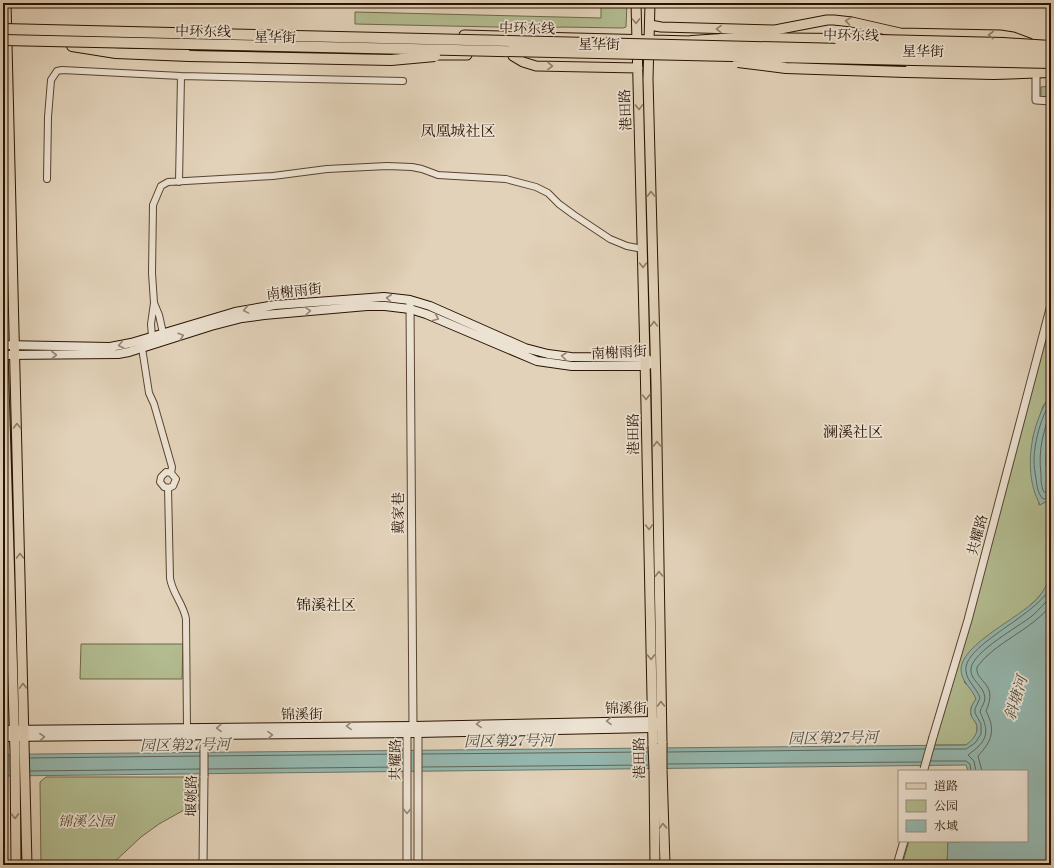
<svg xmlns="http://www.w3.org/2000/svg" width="1054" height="868" font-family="'Libre Bodoni','Noto Serif SC',serif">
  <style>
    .green { fill: #b2bc90; stroke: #6e6848 }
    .water { fill: #95b8b0; stroke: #6a766a }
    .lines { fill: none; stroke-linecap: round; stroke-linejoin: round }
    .shore { stroke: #606658; stroke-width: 1 }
    .minor-casing { stroke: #58432f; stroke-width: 8 }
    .tertiary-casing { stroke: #58432f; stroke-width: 9 }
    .secondary-casing { stroke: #2a1301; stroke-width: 10 }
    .primary-casing { stroke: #2a1301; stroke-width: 11 }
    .trunk-casing { stroke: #2a1301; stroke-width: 12 }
    .minor { stroke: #ece2d2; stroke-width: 6 }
    .tertiary { stroke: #ece2d2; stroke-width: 7 }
    .secondary { stroke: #ece2d2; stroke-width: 8 }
    .primary { stroke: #e2d2b9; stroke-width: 9 }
    .trunk { stroke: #e2d2b9; stroke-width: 10 }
    .tertiary-bridge-casing { stroke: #58432f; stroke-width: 9; stroke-linecap: butt }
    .primary-bridge-casing { stroke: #2a1301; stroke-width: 11; stroke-linecap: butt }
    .trunk-bridge-casing { stroke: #2a1301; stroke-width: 12; stroke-linecap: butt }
    .tertiary-bridge { stroke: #ece2d2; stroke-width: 7 }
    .primary-bridge { stroke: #e2d2b9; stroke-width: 9 }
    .trunk-bridge { stroke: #e2d2b9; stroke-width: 10 }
    .oneway { stroke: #8f7c66 }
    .oneway2 { stroke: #958574 }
    .labels { text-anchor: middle; stroke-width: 3.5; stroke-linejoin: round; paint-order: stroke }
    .street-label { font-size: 14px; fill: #2a1301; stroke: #ece2d2 }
    .park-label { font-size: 14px; font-style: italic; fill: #53462c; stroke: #ece2d2 }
    .neighbourhood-label { font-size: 15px; fill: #2a1301; stroke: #ece2d2 }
    .water-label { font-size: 15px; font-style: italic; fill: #4f4d3e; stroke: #ece2d2 }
  </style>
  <rect width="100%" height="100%" fill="#e2d2b9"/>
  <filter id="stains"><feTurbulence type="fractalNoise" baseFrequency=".005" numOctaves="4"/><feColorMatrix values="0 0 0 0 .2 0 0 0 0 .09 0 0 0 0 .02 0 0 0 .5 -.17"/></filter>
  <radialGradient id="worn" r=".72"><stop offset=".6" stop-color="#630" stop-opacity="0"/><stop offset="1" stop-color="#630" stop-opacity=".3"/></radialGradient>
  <path class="green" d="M601 3H627L626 27 623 28 562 27 542 28 355 24V12L601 18Z
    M1051 86V99L1041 98V87Z
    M1051 314V395L1043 406 1033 437 1039 505 1047 501 1051 508V576L1046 588 1037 599 1026 609 964 682 974 692 976 699 971 708V715L977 725V733L972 741 966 745H933Z
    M81 644H183L182 679H80Z
    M46 777H199L198 810H184L159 824 141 837 111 865H41L40 782Z
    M909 841H960V842L948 843 947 865H902Z"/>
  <path class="water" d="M1051 395V508L1047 501 1040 505C1038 500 1035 495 1034 490 1025 461 1033 419 1051 395Z
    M1051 576V862H1049L1048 865H947L948 842H960V841H1027V771H968L966 765 3 776V755L37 754 966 745C973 740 980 732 976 723 974 720 971 717 971 714 970 708 973 703 976 699 972 688 961 682 961 669 962 644 1019 618 1037 599 1043 592 1047 585 1051 576Z"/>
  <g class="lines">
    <path class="shore" d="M1051 402C1041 415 1034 444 1034 460 1034 466 1035 473 1036 479 1037 486 1038 494 1043 499L1048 498 1051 500
      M1051 410C1043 433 1038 450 1041 474 1041 480 1041 487 1044 492L1051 493
      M1051 429C1044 449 1046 464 1048 485L1051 487
      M934 749H966L975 743 981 734V724L975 713V709L980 698C977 688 967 682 966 671 962 645 1039 615 1051 586
      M668 752 925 749
      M422 754 648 752
      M208 756 402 754
      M30 758 200 756
      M931 761H966L970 764 971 771
      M668 764 921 762
      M422 767 648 765
      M208 769 402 767
      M30 771 200 769
      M976 771 974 761 968 755C971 752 975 750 978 747 990 735 986 725 980 712 981 707 985 703 985 698 984 685 969 680 971 668 974 651 1018 627 1032 616 1039 610 1045 603 1051 596
      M982 771 978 756C992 741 996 730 986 711 999 682 975 683 977 667 996 641 1031 631 1051 605"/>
    <defs>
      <path id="minor" d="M47 179 48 117 51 80 57 71 62 70 181 76 403 81
        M179 182 181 76
        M154 303 159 315 163 333
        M152 337 151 324 154 303 152 273 153 205 161 186 168 182 273 176 327 169 387 166 412 167 422 169 438 175 506 179 536 187 548 193 559 204 574 215 610 239 627 246 643 249
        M142 348 149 393 154 404 172 467 171 473 176 479 173 486 169 488 164 487 160 482 161 477 166 472 171 473
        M168 488 170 578C172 593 184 605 186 619L187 728"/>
      <path id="tertiary" d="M1036 70V100L1051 101
        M410 304 413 726
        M415 729 418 733V865
        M933 737 968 620 1051 305
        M204 750V730
        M203 865 204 776
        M407 865V734L410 729
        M897 865 904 841"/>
      <path id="secondary" d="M3 345 110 347 131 343 235 312 275 305 384 297 410 300 430 306 525 348 548 354 571 357 645 358 655 363
        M3 355 118 354 129 352 211 326 242 318 264 315 367 306H385L410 309 426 314 537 361 572 366H645L651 364
        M3 730 413 726 652 721 659 723
        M3 737 418 733 652 728 659 725"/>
      <path id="primary" d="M6 3 27 865
        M636 3 645 358 653 745
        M650 3 648 79 656 385 662 743
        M650 25 661 27 775 30 827 20H834L852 22 900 33 1000 35 1013 37 1029 43
        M464 35 691 41
        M146 48 407 55
        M428 55H467
        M513 56 523 62 536 66 638 68
        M836 63 1041 68
        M3 352 15 752 16 865
        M654 769 655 865
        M662 769 665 865"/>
      <path id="trunk" d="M692 41 736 38 838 39
        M72 46 116 53 189 56
        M906 72 994 74 1051 72"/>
    </defs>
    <use href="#minor" class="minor-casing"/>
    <use href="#tertiary" class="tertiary-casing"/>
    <use href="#secondary" class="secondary-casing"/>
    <use href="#primary" class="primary-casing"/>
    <use href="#trunk" class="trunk-casing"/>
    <use href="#minor" class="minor"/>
    <use href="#tertiary" class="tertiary"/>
    <use href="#secondary" class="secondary"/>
    <use href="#primary" class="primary"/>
    <use href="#trunk" class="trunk"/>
    <defs>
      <path id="tertiary-bridge" d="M924 769 933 737
        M204 776V750"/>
      <path id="primary-bridge" d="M662 743V769
        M653 745 654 769"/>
      <path id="trunk-bridge" d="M3 29 1051 54
        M838 39 1003 43 1051 46
        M3 40 1051 63
        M189 56 391 60 435 56
        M738 62 786 68 906 72"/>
    </defs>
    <use href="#tertiary-bridge" class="tertiary-bridge-casing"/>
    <use href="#primary-bridge" class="primary-bridge-casing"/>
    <use href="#trunk-bridge" class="trunk-bridge-casing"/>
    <use href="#tertiary-bridge" class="tertiary-bridge"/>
    <use href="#primary-bridge" class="primary-bridge"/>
    <use href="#trunk-bridge" class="trunk-bridge"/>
  </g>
  <defs><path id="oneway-chevron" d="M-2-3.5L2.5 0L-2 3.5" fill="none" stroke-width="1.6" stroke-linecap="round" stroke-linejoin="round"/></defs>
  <g class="oneway">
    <use href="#oneway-chevron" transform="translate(636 21) rotate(89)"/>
    <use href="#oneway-chevron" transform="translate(848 21) rotate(-171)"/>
    <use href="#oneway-chevron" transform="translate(719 29) rotate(-179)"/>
    <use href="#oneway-chevron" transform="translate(991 35) rotate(-179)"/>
    <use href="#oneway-chevron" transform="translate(550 66) rotate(1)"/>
    <use href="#oneway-chevron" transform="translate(639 107) rotate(88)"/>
    <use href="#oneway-chevron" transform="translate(651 194) rotate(-91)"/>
    <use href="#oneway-chevron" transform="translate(643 265) rotate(89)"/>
    <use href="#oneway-chevron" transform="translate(654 324) rotate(-91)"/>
    <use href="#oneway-chevron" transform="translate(646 397) rotate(89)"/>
    <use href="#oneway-chevron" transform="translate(17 426) rotate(-91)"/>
    <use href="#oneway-chevron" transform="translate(657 444) rotate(-91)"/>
    <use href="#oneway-chevron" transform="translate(649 527) rotate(89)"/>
    <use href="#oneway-chevron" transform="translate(20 556) rotate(-91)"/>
    <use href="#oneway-chevron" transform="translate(659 574) rotate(-91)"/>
    <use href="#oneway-chevron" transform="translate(651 657) rotate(89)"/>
    <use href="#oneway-chevron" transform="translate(23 686) rotate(-92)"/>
    <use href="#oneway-chevron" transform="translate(661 704) rotate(-91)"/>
    <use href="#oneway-chevron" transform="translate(15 816) rotate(89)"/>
    <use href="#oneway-chevron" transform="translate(663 826) rotate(-92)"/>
  </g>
  <g class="oneway2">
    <use href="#oneway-chevron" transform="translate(389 298) rotate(-174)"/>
    <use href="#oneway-chevron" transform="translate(246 310) rotate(170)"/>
    <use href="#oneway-chevron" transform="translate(308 311) rotate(-5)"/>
    <use href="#oneway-chevron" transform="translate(436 318) rotate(23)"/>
    <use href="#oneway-chevron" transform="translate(181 336) rotate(-18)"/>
    <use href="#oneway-chevron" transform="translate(121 345) rotate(169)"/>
    <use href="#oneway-chevron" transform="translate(54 355)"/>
    <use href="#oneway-chevron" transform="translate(564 356) rotate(-174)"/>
    <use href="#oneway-chevron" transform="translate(609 721) rotate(179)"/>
    <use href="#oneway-chevron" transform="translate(479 724) rotate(179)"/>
    <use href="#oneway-chevron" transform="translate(349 726) rotate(179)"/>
    <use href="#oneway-chevron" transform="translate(219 728) rotate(179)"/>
    <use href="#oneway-chevron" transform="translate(270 735) rotate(-1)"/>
    <use href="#oneway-chevron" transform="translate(42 737) rotate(-1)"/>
    <use href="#oneway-chevron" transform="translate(407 811) rotate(90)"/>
  </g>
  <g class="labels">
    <g class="street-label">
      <text transform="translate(527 28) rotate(1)" y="5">中环东线</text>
      <text transform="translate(203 31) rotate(1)" y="5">中环东线</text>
      <text transform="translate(851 35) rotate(1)" y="5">中环东线</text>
      <text transform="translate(275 37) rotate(1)" y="5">星华街</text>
      <text transform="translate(599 44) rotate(1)" y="5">星华街</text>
      <text transform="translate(923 51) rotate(1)" y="5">星华街</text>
      <text transform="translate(625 110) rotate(-92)" y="5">港田路</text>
      <text transform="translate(294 291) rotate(-6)" y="5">南榭雨街</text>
      <text transform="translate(619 352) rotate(-3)" y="5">南榭雨街</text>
      <text transform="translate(633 434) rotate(-91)" y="5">港田路</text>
      <text transform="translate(398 513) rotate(-90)" y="5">戴家巷</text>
      <text transform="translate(977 535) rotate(-75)" y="5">共耀路</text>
      <text transform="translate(626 708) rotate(-1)" y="5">锦溪街</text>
      <text transform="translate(302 714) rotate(-1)" y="5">锦溪街</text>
      <text transform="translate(639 758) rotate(-91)" y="5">港田路</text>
      <text transform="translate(395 760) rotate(-89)" y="5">共耀路</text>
      <text transform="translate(191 796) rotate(-89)" y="5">堰姚路</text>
    </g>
    <g class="park-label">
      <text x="86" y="826">锦溪公园</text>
    </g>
    <g class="neighbourhood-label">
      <text x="458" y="136">凤凰城社区</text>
      <text x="853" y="437">澜溪社区</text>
      <text x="326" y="610">锦溪社区</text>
    </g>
    <g class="water-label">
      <text transform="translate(1016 698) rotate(-73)" y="5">斜塘河</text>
      <text transform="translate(833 738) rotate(-1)" y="5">园区第27号河</text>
      <text transform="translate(509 741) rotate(-1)" y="5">园区第27号河</text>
      <text transform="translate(185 745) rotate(-1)" y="5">园区第27号河</text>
    </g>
  </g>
  <rect width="1054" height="868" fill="none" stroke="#e2d2b9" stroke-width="16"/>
  <rect x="4" y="4" width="1046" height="860" fill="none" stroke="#2a1301" stroke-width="2"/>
  <rect x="8" y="8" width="1038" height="852" fill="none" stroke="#2a1301"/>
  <rect x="898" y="770" width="130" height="72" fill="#ece2d2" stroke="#9e8f7e"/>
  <rect x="906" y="783" width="20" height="6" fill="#e2d2b9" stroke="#9e8f7e"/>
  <text x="934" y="790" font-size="12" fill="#2a1301">道路</text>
  <rect x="906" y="800" width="20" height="12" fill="#b2bc90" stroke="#9e8f7e"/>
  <text x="934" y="810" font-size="12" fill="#2a1301">公园</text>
  <rect x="906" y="820" width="20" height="12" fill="#95b8b0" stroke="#9e8f7e"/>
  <text x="934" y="830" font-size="12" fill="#2a1301">水域</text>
  <rect width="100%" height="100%" filter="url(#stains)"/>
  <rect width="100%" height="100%" fill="url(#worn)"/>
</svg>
